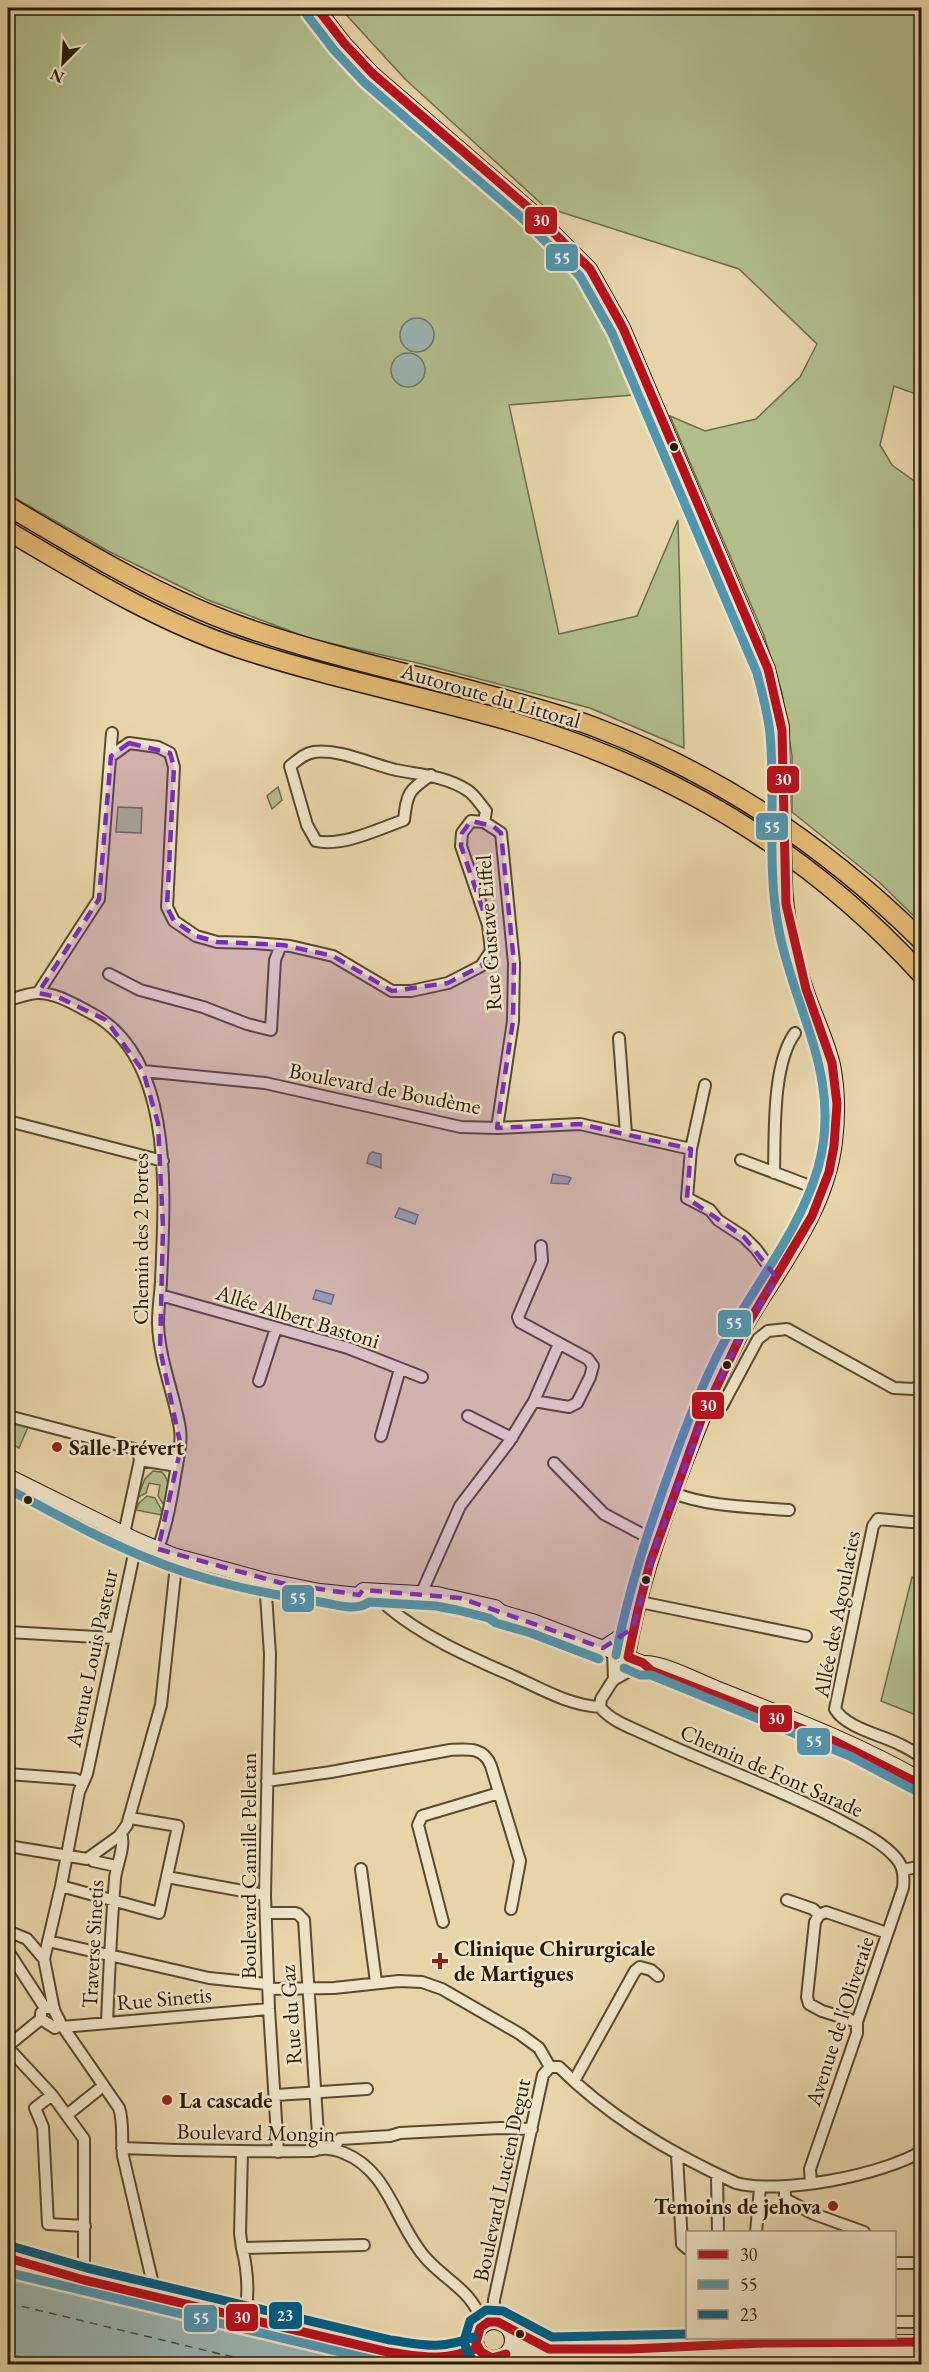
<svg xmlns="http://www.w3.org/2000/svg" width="929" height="2372" font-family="'EB Garamond',serif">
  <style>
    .green { fill: #b1be8c; stroke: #6d6c4a; stroke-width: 1.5 }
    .water { fill: #9ab6b2; stroke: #6d786e; stroke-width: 1.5 }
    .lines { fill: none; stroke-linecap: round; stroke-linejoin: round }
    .ferry { stroke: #4b493a; stroke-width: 1.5; stroke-dasharray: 8 6; stroke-linecap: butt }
    .street-casing { stroke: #584930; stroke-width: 14 }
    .secondary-casing { stroke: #291a07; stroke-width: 16 }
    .highway-casing { stroke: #291a07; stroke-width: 21 }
    .street { stroke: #efe4c7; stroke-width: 10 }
    .secondary { stroke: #efe4c7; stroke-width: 14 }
    .highway { stroke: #e4ba74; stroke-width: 18 }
    .secondary-bridge-casing { stroke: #291a07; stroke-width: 16; stroke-linecap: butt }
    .secondary-bridge { stroke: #efe4c7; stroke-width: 14 }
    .bus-1-casing { stroke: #efe4c7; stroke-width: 14 }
    .bus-2-casing { stroke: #efe4c7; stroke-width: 14 }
    .bus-3-casing { stroke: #efe4c7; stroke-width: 14 }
    .bus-1 { stroke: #b80f1d; stroke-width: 9 }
    .bus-2 { stroke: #5196b1; stroke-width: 9 }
    .bus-3 { stroke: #005d86; stroke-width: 9 }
    .marked { fill: #7b2cbf; fill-opacity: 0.2; stroke: #7b2cbf; stroke-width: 4.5; stroke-dasharray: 12 8; stroke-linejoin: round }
    .bus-dot { fill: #291a07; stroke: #efe4c7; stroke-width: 2 }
    .poi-dot { fill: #8f2418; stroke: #efe4c7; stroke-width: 2 }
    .labels { text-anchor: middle; stroke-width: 5; stroke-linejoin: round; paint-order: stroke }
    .street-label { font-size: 22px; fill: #291a07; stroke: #efe4c7 }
    .poi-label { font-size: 22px; font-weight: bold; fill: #291a07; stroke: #efe4c7; text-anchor: start }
    .line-badge { stroke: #efe4c7; stroke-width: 2 }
    .badge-label { font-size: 16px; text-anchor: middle; font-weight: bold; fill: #fff }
  </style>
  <rect width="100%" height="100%" fill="#e7d5a9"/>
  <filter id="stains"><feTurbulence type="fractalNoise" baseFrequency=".00333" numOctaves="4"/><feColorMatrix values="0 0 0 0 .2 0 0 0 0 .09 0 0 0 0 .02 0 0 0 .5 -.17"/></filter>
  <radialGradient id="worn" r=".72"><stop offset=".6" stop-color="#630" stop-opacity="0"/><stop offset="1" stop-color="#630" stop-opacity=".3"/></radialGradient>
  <path class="green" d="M8 8H300L395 109 528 222 575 271 605 317 633 395 509 405 559 634 637 616 678 520 684 748 590 708 422 664 311 639 208 600 108 551 8 494Z
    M340 8H921V396L894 386 880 445 892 465 921 486V923L879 882 792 812V756L782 693 763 633 670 416 705 431 756 419 800 377 817 344 739 269 545 207 405 79Z
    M278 787 282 800 272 809 267 796Z
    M118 807 142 808 141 833 116 832Z
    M8 1422 28 1427 19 1448 8 1442Z
    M153 1471 162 1472C172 1482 167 1495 165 1507L158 1496 160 1485 149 1483 146 1493 137 1498 145 1479Z
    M147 1496 155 1498 161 1509 162 1515 136 1510 139 1503Z
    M912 1577 921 1580V1717L881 1701Z"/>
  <path class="water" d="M400 335a17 17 0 1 1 34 0a17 17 0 1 1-34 0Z
    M391 370a17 17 0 1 1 34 0a17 17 0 1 1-34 0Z
    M372 1152 381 1154V1168L367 1163 369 1155Z
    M553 1174 569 1177 571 1178 568 1184 551 1183Z
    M399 1208 418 1215 415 1224 395 1217Z
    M316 1290 334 1295 331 1304 313 1299Z
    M8 2272 393 2364H51L8 2354Z"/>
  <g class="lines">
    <path class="ferry" d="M8 2303 262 2364"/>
    <defs>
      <path id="street" d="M111 756 129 743 158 747 170 753 174 767 167 907 174 921 196 936 217 942 255 943 290 946 333 956 392 991H411L448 983 481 966 491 951 488 925 461 846 462 833 471 821 484 822 501 833 514 963 513 1021 497 1128
        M431 775C408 791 407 793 404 820 379 829 342 847 316 841L307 825 290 766C298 760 303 754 314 752 341 749 370 764 396 770 421 775 445 776 467 790 475 795 480 804 486 811L484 822
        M109 974 140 990 203 1007 247 1024 271 1030 275 960 281 945
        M38 993 99 899 112 733
        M8 1000C17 998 29 993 38 993 56 993 74 1004 89 1012 177 1056 164 1200 161 1282 160 1296 158 1309 158 1323 159 1360 174 1393 180 1429 182 1442 179 1453 177 1465 172 1494 168 1521 158 1549
        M619 1038 626 1134
        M143 1071 265 1083 461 1127 497 1128 580 1124 691 1149
        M705 1085 691 1149 687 1198 710 1210 718 1220 744 1237 756 1249 777 1278
        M8 1121 163 1161
        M741 1160 823 1191
        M774 1173C775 1134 772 1064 795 1033
        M160 1295 348 1348 422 1377
        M259 1381 276 1328
        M534 1401 569 1407 577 1403 590 1377 593 1366 588 1359 520 1322 518 1317 542 1261 541 1246
        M710 1401 722 1406 758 1339 768 1331 787 1329 894 1388 914 1389 922 1384
        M8 1416 138 1450 140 1460 124 1534
        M468 1416 512 1438
        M381 1436 400 1369
        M138 1450 178 1460
        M140 1460 177 1466
        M554 1463 604 1514 657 1542
        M674 1493C707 1507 754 1507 789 1510
        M922 1523 878 1519 873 1526 835 1709C846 1728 882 1735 901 1745 908 1748 915 1753 922 1757
        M137 1540 87 1774 79 1792 61 1886 44 1959 54 2010 61 2024 119 2108C124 2122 121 2140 123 2156L156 2297
        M265 1580 270 1654 265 1895 269 2009 278 2152
        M421 1594 460 1506 509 1442 534 1401 559 1344
        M388 1601V1607C425 1638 470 1657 513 1676 542 1689 568 1705 600 1707
        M640 1602 806 1636
        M8 1632 114 1638
        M613 1651 614 1680
        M617 1678 643 1663
        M600 1707C611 1721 630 1727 647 1735 710 1765 777 1787 839 1820 859 1831 881 1841 896 1858 904 1867 904 1877 903 1888L857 2022V2033L810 2169 811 2183
        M600 1707 601 1699 628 1657
        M8 1774 75 1779 83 1783
        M267 1781 331 1772 450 1750C468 1749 484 1747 491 1766L520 1861 511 1909
        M8 1846 87 1859 119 1836 127 1825 161 1705 177 1556
        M91 1858 93 1861 116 1866
        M361 1869 376 1982
        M903 1870 917 1867 922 1869
        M167 1877 265 1895
        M61 1886 159 1913 178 1826 130 1818
        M787 1900 813 1909 819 1915
        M266 1913H295L298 1914 304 1920 319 2149
        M443 1922 418 1825 422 1816 499 1793
        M8 1931 27 1939 44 1959
        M48 1941 209 1978 267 1984
        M8 1951 45 2008H54
        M268 1989 334 1988 399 1981 422 1982 442 1989 520 2034 539 2048 550 2067
        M41 2013V2019L55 2028 61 2024
        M857 2022 822 2011 809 2004 807 1997 815 1922 819 1915 826 1912 887 1933
        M107 2023C109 1975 111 1927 115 1879 116 1866 126 1846 121 1834
        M62 2027 269 2009
        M10 2044 41 2019
        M10 2050 52 2095 84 2139V2280
        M550 2067H559C609 2117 672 2154 736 2183 780 2195 883 2175 922 2151
        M574 2081 635 1971 640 1967 651 1970 658 1976
        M52 2095 35 2108 43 2127 48 2224 85 2226
        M276 2095 367 2089
        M67 2115 98 2090
        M122 2148C186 2151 249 2152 313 2151 323 2147 334 2149 344 2153 389 2171 395 2222 424 2256 437 2272 455 2282 468 2297 475 2305 480 2315 484 2324
        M332 2149 340 2139 390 2136 400 2133 500 2128 532 2129
        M242 2152 240 2233 242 2248
        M677 2155 682 2244 688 2249
        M717 2175 718 2232
        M785 2187V2199L814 2214 864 2232
        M756 2232 760 2188
        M894 2263H922
        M245 2318C249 2294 248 2271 242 2248L364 2245
        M493 2321 494 2300 543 2075 550 2067
        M894 2322H922"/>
      <path id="secondary" d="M317 8 344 43 372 73 530 209 590 269 623 328 768 669 782 727 783 801
        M8 1476 137 1540 173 1555 265 1580 320 1591 359 1595 365 1599
        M359 1595 363 1590 437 1594 495 1607 501 1612 535 1622 643 1663C663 1662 696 1680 716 1688 786 1716 856 1742 922 1780
        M603 1648 633 1628
        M628 1657C638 1594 659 1533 681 1474 698 1429 716 1383 738 1340 773 1275 826 1218 835 1142 838 1117 838 1090 833 1065 827 1040 815 1016 807 992 796 962 785 912 785 881
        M8 2258 84 2280 388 2352 439 2359 460 2355 478 2348
        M476 2340a18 18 0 1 1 36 0a18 18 0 1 1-36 0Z
        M513 2338 530 2347 549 2349H630L764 2343 922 2342
        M506 2354 543 2358 581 2359 922 2355"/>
      <path id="highway" d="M8 506C82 550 159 597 241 626 312 651 386 668 459 687 504 699 549 710 592 726 717 773 827 847 922 941
        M8 531C81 574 157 621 238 648 329 678 422 696 513 722 672 769 810 852 922 975"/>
    </defs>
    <use href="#street" class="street-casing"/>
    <use href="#secondary" class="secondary-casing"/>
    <use href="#highway" class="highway-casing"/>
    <use href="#street" class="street"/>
    <use href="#secondary" class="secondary"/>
    <use href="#highway" class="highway"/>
    <defs>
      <path id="secondary-bridge" d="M783 801 785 881"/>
    </defs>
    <use href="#secondary-bridge" class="secondary-bridge-casing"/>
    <use href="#secondary-bridge" class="secondary-bridge"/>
    <defs>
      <path id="bus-1" d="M317 8 344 43 372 73 530 209 590 269 623 328 768 669 782 730 786 904 806 989 832 1063 837 1104 834 1146 829 1172 812 1216 740 1337 701 1420 650 1563 638 1610 628 1657
        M628 1657 643 1663 652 1671 834 1741 922 1785
        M8 2258 84 2280 388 2352C426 2357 441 2362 478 2348
        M506 2354 492 2358 481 2352 476 2343 480 2328 488 2322H498L549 2349H630L764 2343 922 2342"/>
      <path id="bus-2" d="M307 15 334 50 364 82 522 218 580 276 612 333 757 673C762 693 768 713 770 734 776 799 766 866 779 931 796 1015 843 1079 818 1168 799 1233 753 1286 722 1346 701 1386 685 1428 670 1470 648 1531 628 1591 616 1655
        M8 1489C54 1513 99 1539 147 1558 202 1581 261 1593 320 1602 334 1604 357 1612 369 1602L436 1606 457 1610 489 1618 496 1623 531 1633 599 1659
        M624 1668 640 1675H651L850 1756 916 1791
        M10 2273 391 2364"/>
      <path id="bus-3" d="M11 2246 87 2268 390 2340C425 2345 439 2350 474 2337
        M477 2364 468 2354 464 2341 470 2321 486 2310 503 2311 552 2337 688 2334"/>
    </defs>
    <use href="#bus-1" class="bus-1-casing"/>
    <use href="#bus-2" class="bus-2-casing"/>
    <use href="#bus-3" class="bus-3-casing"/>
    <use href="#bus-1" class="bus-1"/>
    <use href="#bus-2" class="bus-2"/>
    <use href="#bus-3" class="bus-3"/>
  </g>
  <path class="marked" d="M129 743 170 753 174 767 167 907 174 921 196 936 217 942 283 945 333 956 392 991 448 983 481 966 491 951 488 925 461 846 462 833 471 821 493 826 501 833 514 963 513 1021 497 1128 580 1124 691 1149 687 1198 744 1237 777 1278 740 1338 710 1401 657 1542 633 1628 603 1648 460 1598 363 1590 359 1595 281 1583 158 1549 181 1447 160 1349 163 1227 158 1123 143 1071 106 1020 58 997 38 993 99 899 111 756Z"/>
  <g class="bus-dot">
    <circle cx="674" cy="447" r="5"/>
    <circle cx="727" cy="1365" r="5"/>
    <circle cx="28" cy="1500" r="5"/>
    <circle cx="646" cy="1580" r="5"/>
    <circle cx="520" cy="2334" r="5"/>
  </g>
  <g class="poi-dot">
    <circle cx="57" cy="1447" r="6"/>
    <path d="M437 1952h6v6h6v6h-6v6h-6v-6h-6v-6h6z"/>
    <circle cx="167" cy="2100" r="6"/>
    <circle cx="833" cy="2206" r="6"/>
  </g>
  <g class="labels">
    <g class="street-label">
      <text transform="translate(491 695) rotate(16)" y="8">Autoroute du Littoral</text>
      <text transform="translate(488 933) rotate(-94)" y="8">Rue Gustave Eiffel</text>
      <text transform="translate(385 1088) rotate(11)" y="8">Boulevard de Boudème</text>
      <text transform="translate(140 1239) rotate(-90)" y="8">Chemin des 2 Portes</text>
      <text transform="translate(298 1316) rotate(17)" y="8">Allée Albert Bastoni</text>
      <text transform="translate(836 1614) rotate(-79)" y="8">Allée des Agoulacies</text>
      <text transform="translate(91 1658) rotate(-78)" y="8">Avenue Louis Pasteur</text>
      <text transform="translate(772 1770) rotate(24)" y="8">Chemin de Font Sarade</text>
      <text transform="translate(248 1866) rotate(-90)" y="8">Boulevard Camille Pelletan</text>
      <text transform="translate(92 1944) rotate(-87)" y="8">Traverse Sinetis</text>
      <text transform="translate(164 1998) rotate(-5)" y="8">Rue Sinetis</text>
      <text transform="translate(290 2015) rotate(-94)" y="8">Rue du Gaz</text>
      <text transform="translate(839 2021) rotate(-72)" y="8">Avenue de l'Oliveraie</text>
      <text transform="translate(256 2132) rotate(1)" y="8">Boulevard Mongin</text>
      <text transform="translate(501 2180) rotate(-78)" y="8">Boulevard Lucien Degut</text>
    </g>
    <g class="poi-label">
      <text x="69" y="1455">Salle Prévert</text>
      <text x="454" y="1956">Clinique Chirurgicale<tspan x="454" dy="25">de Martigues</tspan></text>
      <text x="179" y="2108">La cascade</text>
      <text x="821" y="2214" text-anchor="end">Temoins de jehova</text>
    </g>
  </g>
  <g class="line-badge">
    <rect x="524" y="206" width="34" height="29" rx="6" fill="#b80f1d"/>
    <rect x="545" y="243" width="34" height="29" rx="6" fill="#5196b1"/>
    <rect x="766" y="765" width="34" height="29" rx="6" fill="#b80f1d"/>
    <rect x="755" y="812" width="34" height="29" rx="6" fill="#5196b1"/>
    <rect x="717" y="1309" width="35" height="29" rx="6" fill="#5196b1"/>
    <rect x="691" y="1391" width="34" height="29" rx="6" fill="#b80f1d"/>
    <rect x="281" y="1584" width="34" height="29" rx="6" fill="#5196b1"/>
    <rect x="759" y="1704" width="34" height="29" rx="6" fill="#b80f1d"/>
    <rect x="796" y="1727" width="35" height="29" rx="6" fill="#5196b1"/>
    <rect x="268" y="2301" width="35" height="29" rx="6" fill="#005d86"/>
    <rect x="225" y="2303" width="34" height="29" rx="6" fill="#b80f1d"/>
    <rect x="183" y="2304" width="35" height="29" rx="6" fill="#5196b1"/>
  </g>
  <g class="badge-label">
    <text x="541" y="226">30</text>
    <text x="562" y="264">55</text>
    <text x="783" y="785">30</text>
    <text x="772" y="833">55</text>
    <text x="734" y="1329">55</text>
    <text x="708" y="1411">30</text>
    <text x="298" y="1604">55</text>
    <text x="776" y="1724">30</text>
    <text x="814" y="1747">55</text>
    <text x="285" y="2321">23</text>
    <text x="242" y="2323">30</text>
    <text x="201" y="2324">55</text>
  </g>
  <rect width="929" height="2372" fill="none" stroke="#e7d5a9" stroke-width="30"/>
  <rect x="9" y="9" width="911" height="2354" fill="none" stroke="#291a07" stroke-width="3"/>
  <rect x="15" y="15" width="899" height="2342" fill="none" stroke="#291a07" stroke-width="1.5"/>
  <rect x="686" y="2231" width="210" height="108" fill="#efe4c7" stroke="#a0937a" stroke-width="1.5"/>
  <rect x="698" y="2250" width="30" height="9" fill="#b80f1d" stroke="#a0937a" stroke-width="1.5"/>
  <text x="740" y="2261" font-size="18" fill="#291a07">30</text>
  <rect x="698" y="2280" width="30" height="9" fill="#5196b1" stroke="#a0937a" stroke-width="1.5"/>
  <text x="740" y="2291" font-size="18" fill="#291a07">55</text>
  <rect x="698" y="2310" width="30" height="9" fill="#005d86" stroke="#a0937a" stroke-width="1.5"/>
  <text x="740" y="2321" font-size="18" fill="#291a07">23</text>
  <g transform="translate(63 63) rotate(204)" stroke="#efe4c7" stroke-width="4.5" paint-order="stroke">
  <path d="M0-4.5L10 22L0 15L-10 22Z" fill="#291a07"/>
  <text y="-9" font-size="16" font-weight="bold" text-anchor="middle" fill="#291a07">N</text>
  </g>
  <rect width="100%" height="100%" filter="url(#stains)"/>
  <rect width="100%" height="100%" fill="url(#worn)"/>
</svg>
